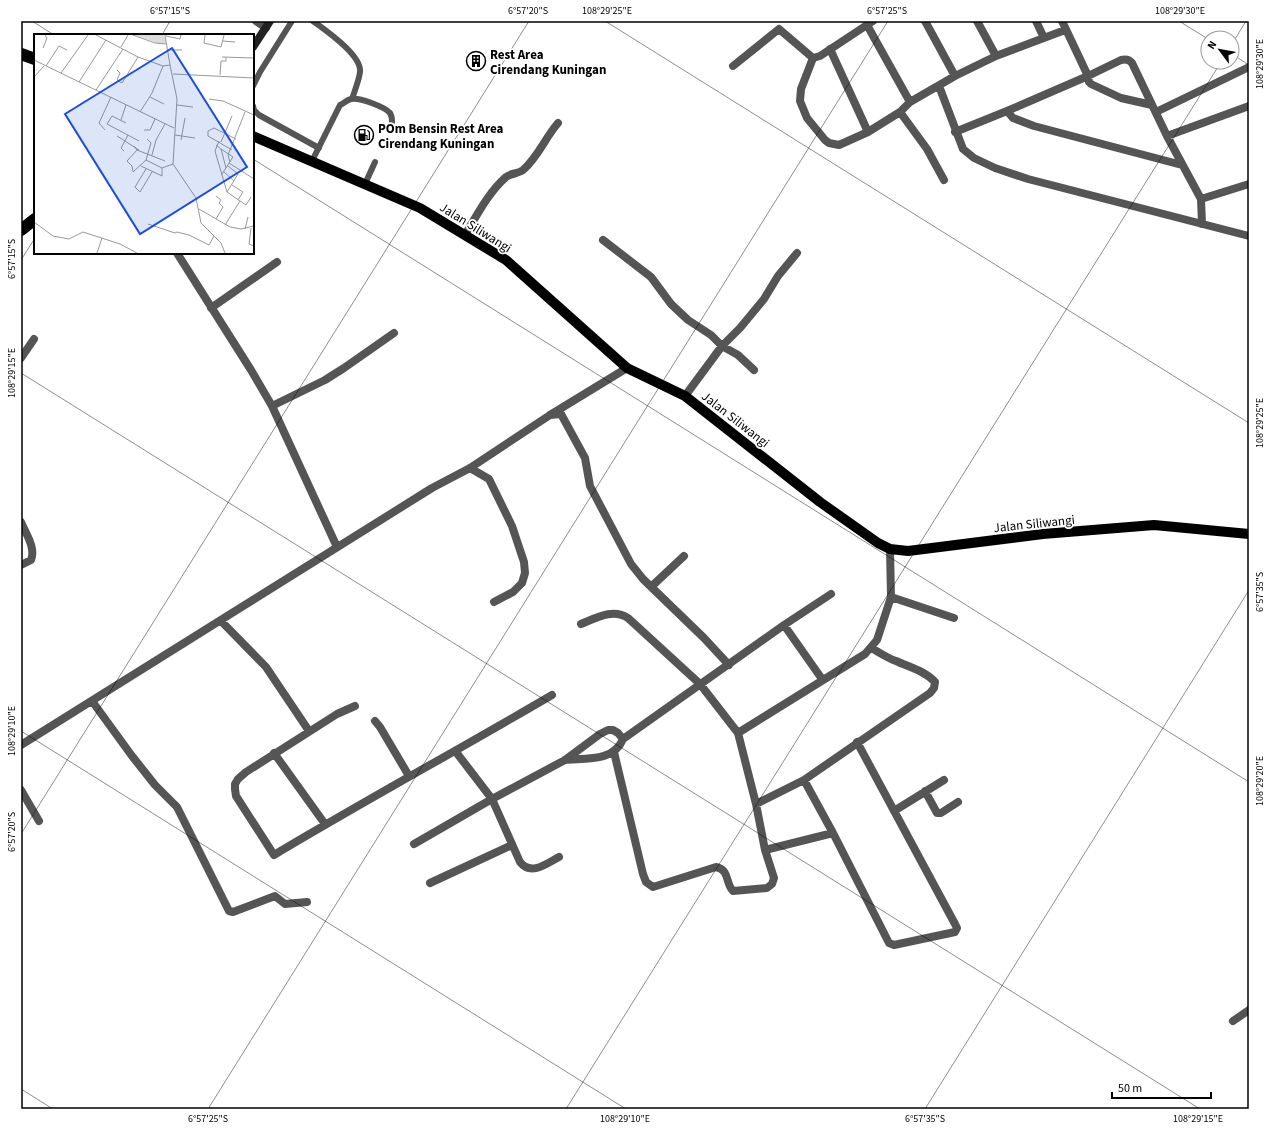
<svg xmlns="http://www.w3.org/2000/svg" width="1270" height="1130" font-family="'Source Sans 3',sans-serif">
  <style>
    .lines { fill: none; stroke-linecap: round; stroke-linejoin: round }
    .lane { stroke: #555; stroke-width: 6 }
    .street { stroke: #555; stroke-width: 8 }
    .secondary { stroke: #222; stroke-width: 8 }
    .primary { stroke: #000; stroke-width: 10 }
    .highway { stroke: #000; stroke-width: 12 }
    .ticks { fill: none; stroke: #000; stroke-width: 1; stroke-opacity: 0.45 }
    .labels { text-anchor: middle; stroke-width: 3.5; stroke-linejoin: round; paint-order: stroke }
    .poi-label { font-size: 13px; font-weight: bold; fill: #000; stroke: #fff; text-anchor: start }
    .street-label { font-size: 13px; fill: #000; stroke: #fff }
    .inset-road { fill: none; stroke: #999; stroke-width: 1 }
    .view { fill: #1d4ed8; fill-opacity: 0.15; stroke: #1d4ed8; stroke-width: 2 }
    .inset-edge { fill: none; stroke: #000; stroke-width: 2 }
    .neatline { fill: none; stroke: #000; stroke-width: 1.5 }
    .ticks-label { font-size: 10px; text-anchor: middle; fill: #000 }
  </style>
  <rect width="100%" height="100%" fill="#fff"/>
  <g class="lines">
    <path class="lane" d="M313 21C325 30 362 55 360 72 359 80 355 90 352 99
      M253 86 260 72 292 21
      M253 106 254 110 259 115 319 148
      M312 161 340 105C344 103 347 100 351 99 359 97 385 107 390 113 392 116 392 118 392 122
      M365 184 375 162"/>
    <path class="street" d="M256 21 266 28
      M925 21 955 76
      M977 21 996 56
      M1036 21 1044 38
      M1062 21 1088 76 1089 82 1091 84 1121 98 1152 105
      M867 25 910 102
      M830 49 868 132
      M813 58 801 89 800 101 807 118 825 140 829 143 839 145 868 132 900 112 910 102 955 76 996 56 1065 30
      M813 58 820 56 873 21
      M733 66 779 29 813 58
      M939 86 963 149 974 158 995 168 1028 179 1249 236
      M1007 111 1088 76 1121 60C1125 59 1129 59 1132 63L1167 136 1201 199 1202 224
      M900 112 927 149 944 180
      M1156 112 1249 67
      M955 132 1007 111 1013 118 1034 126 1182 165
      M1167 136 1249 106
      M1201 199 1249 184
      M465 235C477 215 488 193 506 177 511 173 518 174 523 170 538 157 545 138 558 123
      M603 240 651 277 671 304 688 320 711 335 722 346 738 355 754 370
      M177 253 251 370 272 406 337 547
      M211 308 277 262
      M21 358 34 339
      M685 396 722 346 740 328 764 299 778 276 797 253
      M272 406 325 380 344 368 394 333
      M550 415 561 414 585 458 590 486 631 564 643 579 704 638 729 665
      M470 468 489 479 512 526 524 562 525 573 522 583 513 592 494 602
      M21 522C26 534 36 548 31 560L21 565
      M652 586 684 556
      M891 597 954 618
      M221 621 266 667 309 731
      M581 624C596 618 613 608 628 618L700 684 738 733
      M784 625 822 679
      M92 701 132 756 155 785 177 807 229 911 233 912 275 896 285 904 307 902
      M355 706 337 714 246 772 238 779 235 784V789L236 796 274 855C366 800 460 749 552 695
      M375 721 380 727 409 776
      M21 745 432 488 470 468 550 415 627 368
      M456 752 492 799 565 760 600 734 608 730H613L618 733 623 739
      M614 752 643 874 646 882 653 887 716 867C730 870 725 883 733 891L767 888 772 884 774 878 765 850 756 804 738 733 865 654 877 640 891 597 890 549
      M274 753 325 824
      M565 760C585 758 614 762 623 739L784 625 831 594
      M804 780 833 833 889 943 894 945 955 932 957 928 955 924 857 742
      M21 790 39 821
      M925 791 937 813H941L958 802
      M756 804 804 780 930 693 934 688 935 682C925 671 909 667 896 661 887 658 879 652 871 648
      M894 811 944 780
      M414 844 492 799 520 862C531 876 546 864 559 857
      M765 850 833 833
      M430 883 512 845
      M1233 1021 1249 1010"/>
    <path class="secondary" d="M253 47 270 21"/>
    <path class="primary" d="M253 136 420 208 506 260 627 368 685 396 820 502 878 543 890 549 908 551 1043 534 1154 525 1249 534"/>
    <path class="highway" d="M21 54 35 59
      M21 230 35 219"/>
  </g>
  <path class="ticks" d="M32 21 54 35M605 21 1249 423M1179 21 1208 39M162 35 170 21M1232 44 1246 21M1232 54 1249 65M253 159 1249 782M21 260 35 238M21 373 1200 1109M21 731 626 1109M21 834 529 21M21 1089 53 1109M208 1109 888 21M566 1109 1221 62M925 1109 1249 590"/>
  <defs>
    <symbol id="building-ring" viewBox="-11 -11 22 22"><circle r="9.5" fill="#fff" stroke="#000" stroke-width="1.5"/><path d="M-4-6H4V6H1V3H-1V6H-4ZM-2.5-4.3h1.7v1.8h-1.7ZM.8-4.3h1.7v1.8H.8ZM-2.5-1h1.7V.8h-1.7ZM.8-1h1.7V.8H.8Z" fill="#000"/></symbol>
    <symbol id="fuel-ring" viewBox="-11 -11 22 22"><circle r="9.5" fill="#fff" stroke="#000" stroke-width="1.5"/><path d="M-5.5-6h7V0h2V4h1.3V-2.5L3-4.5l.8-.8L6-3V5H2.5V1h-1V6h-7ZM-4.2-4.7v3.2H.2V-4.7Z" fill="#000"/></symbol>
  </defs>
  <g fill-rule="evenodd">
    <use href="#building-ring" x="465" y="50" width="22" height="22"/>
    <use href="#fuel-ring" x="353" y="124" width="22" height="22"/>
  </g>
  <g class="labels">
    <g class="poi-label">
      <text x="490" y="59">Rest Area<tspan x="490" dy="15">Cirendang Kuningan</tspan></text>
      <text x="378" y="133">POm Bensin Rest Area<tspan x="378" dy="15">Cirendang Kuningan</tspan></text>
    </g>
    <g class="street-label">
      <text transform="translate(476 227) rotate(32)" y="5">Jalan Siliwangi</text>
      <text transform="translate(736 419) rotate(38)" y="5">Jalan Siliwangi</text>
      <text transform="translate(1034 523) rotate(-6)" y="5">Jalan Siliwangi</text>
    </g>
  </g>
  <g transform="translate(34 34)">
    <rect width="220" height="220" fill="#fff"/>
    <path d="M101 1H130L132 9 126 10Z" fill="#dcdcdc"/>
    <path class="inset-road" d="M62 1 104 23 129 32 136 31 131 1M99 1 121 9 132 10M171 1 170 9 187 13 190 1M132 2 146 5 147 1M189 7 201 8M87 13 94 1M9 14 13 4 11 1M134 16H148M188 23 220 24M0 26 140 94M136 31 143 65 139 130 162 164 167 189 187 209 191 219M12 32 25 12 33 16M83 36 86 39 83 46 88 49 104 23M27 39 54 1M139 40 220 44M186 41 187 27H192V23M0 43 10 32M45 48 72 6M62 56 89 15M116 63 130 70M175 65 189 67 220 81M143 71 159 73M106 78 118 59 129 32M87 86 92 71M92 89 78 82 73 90 105 107M71 96 65 89 77 63M110 96H116L121 85M94 101 91 107 105 116M141 101 161 104M83 102 91 107 87 114 90 117M147 106 151 84M185 107 181 117 193 158 206 167 191 191M187 108 198 82M182 111 187 115 192 134M100 112 103 116 131 127M187 115 199 123 188 140M103 116 93 127 98 132 99 138 112 126 128 134 139 130M198 116 174 102V97L180 94 202 105M118 121 122 106 131 90M112 126 117 109 113 105M196 128 194 121 211 78M195 129 220 145M107 132 128 142V134M112 135 101 153 106 158 118 138M190 138 200 147M198 151 209 158 204 166M193 158 204 140 194 132M182 162 187 166 185 169 189 173 182 185M206 167 212 171 217 163M165 175 196 193 207 195 220 192M0 188 19 202 35 205 49 198 86 210 103 219M114 190 141 199 143 198 155 201 175 211 180 202M217 194 215 210 220 212M211 195 214 183M63 219 68 204"/>
    <path class="view" d="M138 14 213 133 106 200 31 80Z"/>
    <rect width="220" height="220" class="inset-edge"/>
  </g>
  <rect width="1270" height="1130" fill="none" stroke="#ffffff" stroke-width="44"/>
  <g transform="translate(1220 50) rotate(302)"><circle r="19" fill="#ffffff" stroke="#999999"/>
  <path d="M0-3L7 15L0 10L-7 15Z" fill="#000000"/>
  <text y="-6" font-size="11" font-weight="bold" text-anchor="middle" fill="#000000">N</text>
  </g>
  <path d="M1112 1092v6h99v-6" fill="none" stroke="#000000" stroke-width="2"/>
  <text x="1118" y="1092" font-size="12" fill="#000000" stroke="#ffffff" stroke-width="3" paint-order="stroke">50 m</text>
  <rect x="22" y="22" width="1226" height="1086" class="neatline"/>
  <g class="ticks-label">
    <text x="170" y="14">6°57'15"S</text>
    <text x="528" y="14">6°57'20"S</text>
    <text x="607" y="14">108°29'25"E</text>
    <text x="887" y="14">6°57'25"S</text>
    <text x="1180" y="14">108°29'30"E</text>
    <text transform="translate(1259 64) rotate(-90)" y="4">108°29'30"E</text>
    <text transform="translate(11 259) rotate(-90)" y="4">6°57'15"S</text>
    <text transform="translate(11 373) rotate(-90)" y="4">108°29'15"E</text>
    <text transform="translate(1259 423) rotate(-90)" y="4">108°29'25"E</text>
    <text transform="translate(1259 592) rotate(-90)" y="4">6°57'35"S</text>
    <text transform="translate(11 731) rotate(-90)" y="4">108°29'10"E</text>
    <text transform="translate(1259 781) rotate(-90)" y="4">108°29'20"E</text>
    <text transform="translate(11 832) rotate(-90)" y="4">6°57'20"S</text>
    <text x="208" y="1122">6°57'25"S</text>
    <text x="625" y="1122">108°29'10"E</text>
    <text x="925" y="1122">6°57'35"S</text>
    <text x="1198" y="1122">108°29'15"E</text>
  </g>
</svg>
